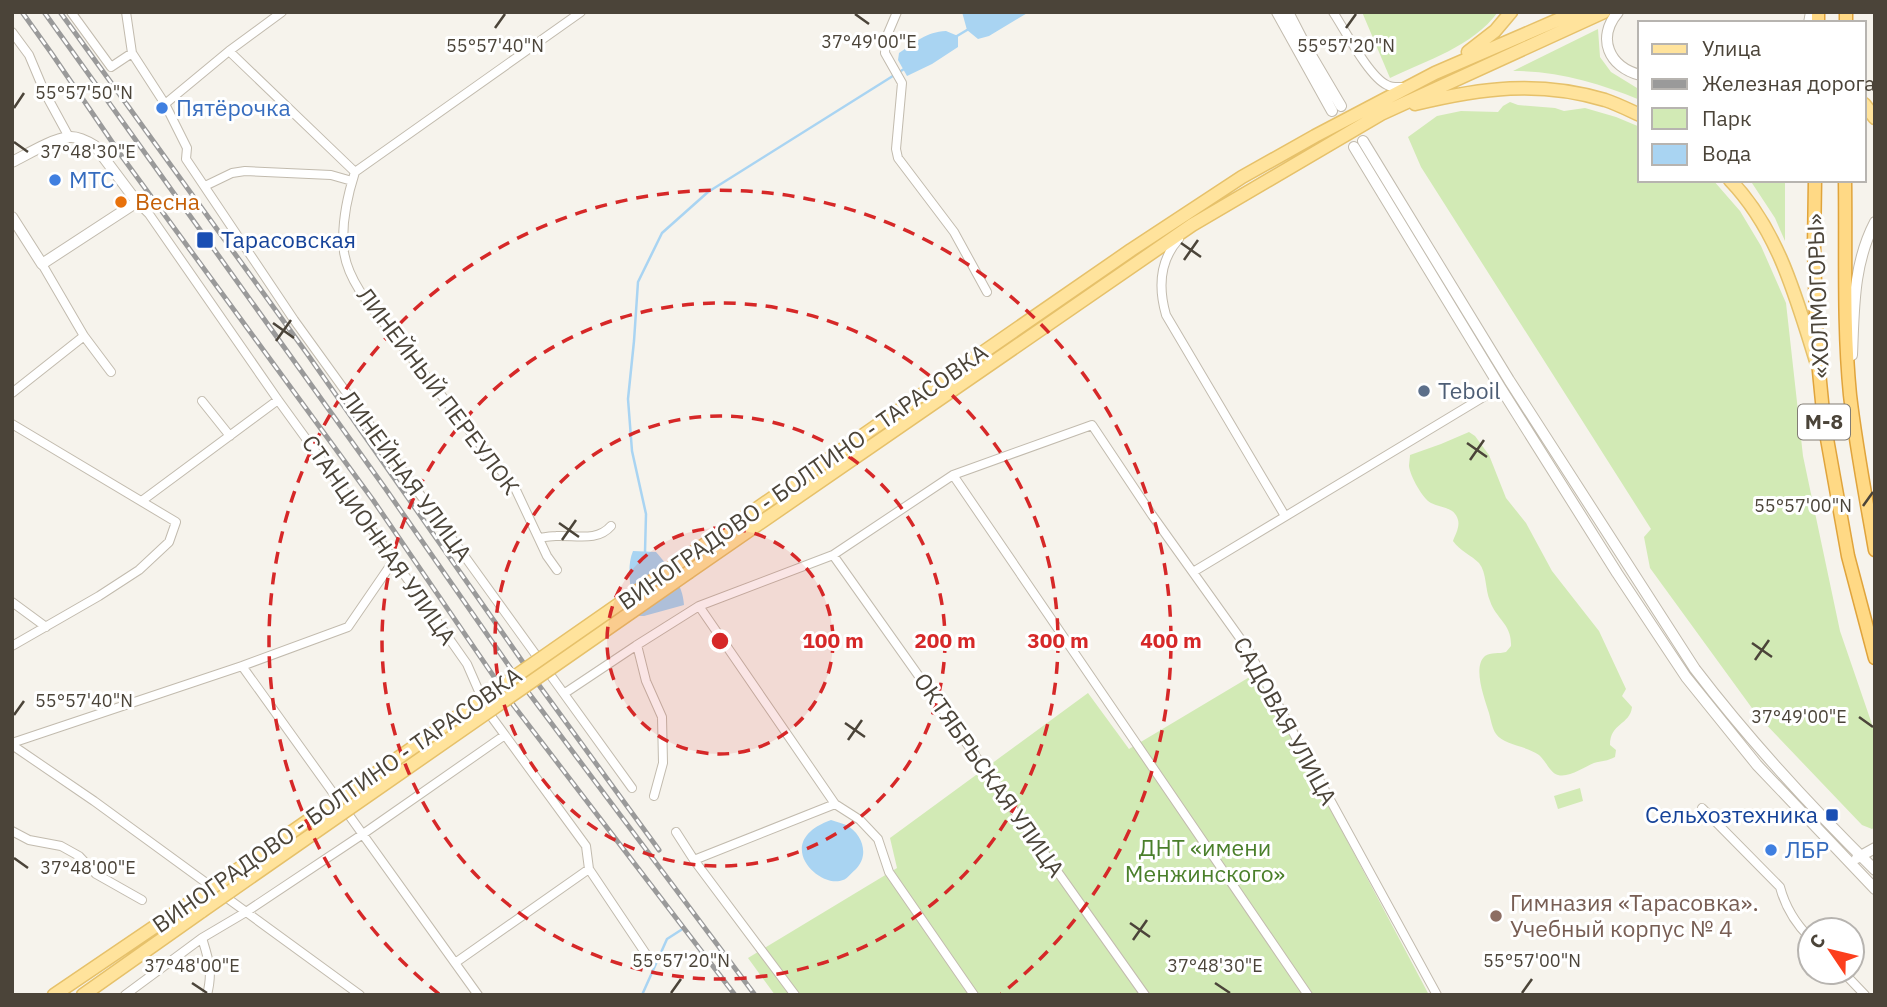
<svg xmlns="http://www.w3.org/2000/svg" width="1887" height="1007" font-family="'IBM Plex Sans',sans-serif">
  <style>
    .green { fill: #d2eab5 }
    .water { fill: #a9d4f2 }
    .lines { fill: none; stroke-linecap: round; stroke-linejoin: round }
    .stream { stroke: #a9d4f2; stroke-width: 2.5 }
    .minor-casing { stroke: #c2bbae; stroke-width: 10 }
    .tertiary-casing { stroke: #c2bbae; stroke-width: 12 }
    .primary-casing { stroke: #e6c16a; stroke-width: 15 }
    .trunk-casing { stroke: #e0a43c; stroke-width: 15 }
    .minor { stroke: #fff; stroke-width: 8 }
    .tertiary { stroke: #fff; stroke-width: 10 }
    .primary { stroke: #ffe39c; stroke-width: 12 }
    .trunk { stroke: #ffd985; stroke-width: 12 }
    .rail-casing { stroke: #9a9a9a; stroke-width: 5 }
    .rail { stroke: #fff; stroke-width: 2.5; stroke-dasharray: 8; stroke-linecap: butt }
    .primary-bridge-casing { stroke: #e6c16a; stroke-width: 15; stroke-linecap: butt }
    .primary-bridge { stroke: #ffe39c; stroke-width: 12 }
    .ticks { fill: none; stroke: #4b4439; stroke-width: 2.5 }
    .ring { fill: none; stroke: #d62828; stroke-width: 3.5; stroke-dasharray: 12 9 }
    .shop-dot { fill: #3f7fe0; stroke: #fff; stroke-width: 2.5 }
    .food-dot { fill: #e8710a; stroke: #fff; stroke-width: 2.5 }
    .transit-dot { fill: #1a4fb4; stroke: #fff; stroke-width: 2.5 }
    .service-dot { fill: #5c6f8a; stroke: #fff; stroke-width: 2.5 }
    .education-dot { fill: #8d6e63; stroke: #fff; stroke-width: 2.5 }
    .labels { text-anchor: middle; stroke-width: 6; stroke-linejoin: round; paint-order: stroke }
    .shield { fill: #fff; stroke: #817c74; stroke-width: 2 }
    .shield-label { font-size: 21px; font-weight: bold; fill: #4b4439 }
    .shop-label { font-size: 23px; fill: #366cbe; stroke: #fff; text-anchor: start }
    .food-label { font-size: 23px; fill: #c56008; stroke: #fff; text-anchor: start }
    .transit-label { font-size: 23px; fill: #164399; stroke: #fff; text-anchor: start }
    .street-label { font-size: 23px; fill: #4b4439; stroke: #fff }
    .service-label { font-size: 23px; fill: #4e5e75; stroke: #fff; text-anchor: start }
    .park-label { font-size: 23px; fill: #4a7f2a; stroke: #fff }
    .education-label { font-size: 23px; fill: #785e54; stroke: #fff; text-anchor: start }
    .ticks-label { font-size: 18px; text-anchor: middle; fill: #4b4439; stroke: #fff; stroke-width: 6; stroke-linejoin: round; paint-order: stroke }
    .centre { fill: #d62828; stroke: #fff; stroke-width: 3.5 }
    .ring-label { font-size: 21px; text-anchor: middle; font-weight: bold; fill: #d62828; stroke: #fff; stroke-width: 6; stroke-linejoin: round; paint-order: stroke }
  </style>
  <rect width="100%" height="100%" fill="#f6f3ec"/>
  <path class="green" d="M1362 12H1498C1472 47 1427 60 1390 78Z
    M1598 29 1600 57 1611 72 1637 88H1640V100C1599 83 1558 71 1513 71Z
    M1510 102 1518 105 1555 108 1564 111 1585 108 1616 117 1640 127V180H1713L1740 211 1761 246 1786 303 1803 456 1840 631 1875 733V827L1872 829 1862 825 1757 715 1650 568 1644 537 1651 529 1421 167 1408 137 1437 116 1461 111 1498 112 1503 106Z
    M1750 180H1785V241L1775 218Z
    M1469 432 1475 436 1489 455 1506 498 1526 523 1552 571 1599 631 1626 689 1622 696 1632 707C1630 725 1610 723 1610 745L1616 750 1615 757C1608 761 1601 761 1594 763 1584 767 1569 778 1558 775 1550 773 1546 761 1539 755 1527 746 1504 745 1496 734 1492 728 1491 720 1489 713 1485 700 1472 667 1485 656 1491 652 1499 654 1506 652L1511 646C1512 624 1496 619 1490 601 1485 590 1487 573 1479 563 1471 555 1460 551 1453 541 1455 535 1460 527 1458 520 1455 507 1441 508 1431 503 1423 499 1410 476 1409 466 1409 465 1410 457 1410 455L1441 444Z
    M1258 672 1429 995H775L748 958 897 868 890 838 1088 693 1129 749Z
    M1580 788 1583 801 1558 809 1554 796Z"/>
  <path class="water" d="M962 12H1029L989 36 978 39 967 30Z
    M946 31 958 36V47L932 64 907 76 898 60 899 53C916 42 926 32 946 31Z
    M633 551 656 552C669 567 683 584 684 605L644 616H637C632 597 625 570 633 551Z
    M831 820C836 822 842 823 846 825 863 834 870 856 855 870 851 873 847 879 843 880 820 890 770 842 831 820Z"/>
  <g class="lines">
    <path class="stream" d="M957 36 967 30
      M645 552 646 514 632 451 628 399 634 341 638 282 662 233 708 192 904 69
      M642 995 667 939 681 930"/>
    <defs>
      <path id="minor" d="M71 12 111 67 132 53
        M126 12 132 53 165 104 187 148 186 159 294 320 632 788
        M897 12 886 38 885 53 902 83 896 149 898 158 954 232 987 292
        M1333 12C1345 30 1369 77 1387 85 1392 88 1399 87 1404 87
        M12 32 29 55 45 93 69 137
        M229 51 355 172C347 197 341 226 344 252 348 280 370 306 387 327L515 488 547 556 557 570
        M165 104 229 51 282 12
        M355 172 581 12
        M205 186 232 173 245 171 331 175 352 181
        M137 202 149 214 278 400 394 560 467 664 488 712 586 846 589 869 650 960
        M1179 239C1159 261 1158 287 1166 315L1285 516
        M42 264 84 336 111 372
        M12 393 84 336
        M202 401 230 436
        M12 424 176 522 169 542 139 570 99 596 12 646
        M953 475 1308 995
        M143 500 278 400
        M539 538C545 537 551 536 556 536 576 535 597 542 611 526
        M833 555 1145 995
        M1193 572 1500 387
        M12 602 46 627
        M699 606 835 804 860 820 878 839 889 872 974 995
        M637 645 646 681 662 717 663 763 654 796
        M242 666 478 995
        M565 693 637 645 699 606 833 555 953 475 1092 425 1152 515 1247 648 1437 995
        M12 743 242 666 348 627 394 560
        M12 745 94 801 360 995
        M1702 808 1780 887C1785 906 1796 924 1810 938
        M12 831 29 840 61 846 79 856 96 874 142 900
        M676 832 694 860 795 995
        M694 860 835 804
        M202 938C209 961 213 971 207 995
        M455 963 589 869
        M1843 972 1865 995
        M125 995 202 938 246 912 363 834 505 735"/>
      <path id="tertiary" d="M1277 12 1332 111
        M1288 12 1305 45 1341 106
        M1618 12C1596 38 1609 67 1640 75
        M1809 23 1811 12
        M1363 141 1509 380 1695 669C1750 741 1811 807 1875 870
        M1354 147 1500 387 1617 573 1686 677 1757 765 1875 889
        M12 162C28 154 52 139 69 137 78 136 87 141 95 146L137 202 42 264 12 217
        M1852 355C1854 309 1853 264 1875 222
        M1857 858 1875 848"/>
      <path id="primary" d="M1468 52 1495 31 1511 12
        M1415 104C1481 88 1539 80 1605 100 1617 104 1629 110 1640 115
        M1864 104 1875 118
        M1730 180C1778 230 1796 297 1816 361
        M681 561 1131 250 1242 177 1315 136 1435 73 1560 19 1582 12
        M689 572 1192 225 1381 114 1604 12
        M54 995 194 900
        M83 995 202 911"/>
      <path id="trunk" d="M1818 12V23
        M1846 23V12
        M1815 180 1814 247 1817 351 1824 422 1848 556 1875 658
        M1845 180C1846 252 1843 324 1850 395 1856 447 1866 498 1875 550"/>
    </defs>
    <use href="#minor" class="minor-casing"/>
    <use href="#tertiary" class="tertiary-casing"/>
    <use href="#primary" class="primary-casing"/>
    <use href="#trunk" class="trunk-casing"/>
    <use href="#minor" class="minor"/>
    <use href="#tertiary" class="tertiary"/>
    <use href="#primary" class="primary"/>
    <use href="#trunk" class="trunk"/>
    <defs>
      <path id="rail" d="M22 12 52 54 123 158 373 500 514 706 735 995
        M44 12 385 488 516 676 755 995
        M60 12 308 355 541 688 659 850"/>
    </defs>
    <use href="#rail" class="rail-casing"/>
    <use href="#rail" class="rail"/>
    <defs>
      <path id="primary-bridge" d="M194 900 681 561
        M202 911 689 572"/>
    </defs>
    <use href="#primary-bridge" class="primary-bridge-casing"/>
    <use href="#primary-bridge" class="primary-bridge"/>
  </g>
  <path class="ticks" d="M855 14 869 24M495 28 505 14M1346 28 1356 14M14 108 24 93M14 142 28 152M1181 243 1201 257M1184 260 1198 240M273 323 294 338M276 341 291 320M1467 443 1487 457M1470 460 1484 440M1863 506 1873 492M559 523 579 537M562 540 576 520M1752 643 1772 657M1755 660 1769 640M14 715 24 701M1859 717 1873 727M845 723 865 737M848 740 862 720M14 858 28 868M1130 923 1150 937M1133 940 1147 920M192 983 207 993M1215 983 1230 993M671 993 681 979M1522 993 1532 979"/>
  <circle cx="720" cy="641" r="113" fill="#d62828" fill-opacity=".12"/>
  <g class="ring">
    <circle cx="720" cy="641" r="113"/>
    <circle cx="720" cy="641" r="225"/>
    <circle cx="720" cy="641" r="338"/>
    <path d="M439 994A451 451 0 1 1 1001 994"/>
  </g>
  <g class="shop-dot">
    <circle cx="162" cy="108" r="7"/>
    <circle cx="55" cy="180" r="7"/>
    <circle cx="1771" cy="850" r="7"/>
  </g>
  <circle class="food-dot" cx="121" cy="202" r="7"/>
  <g class="transit-dot">
    <rect x="196" y="231" width="18" height="18" rx="3.5"/>
    <rect x="1825" y="808" width="14" height="14" rx="3.5"/>
  </g>
  <circle class="service-dot" cx="1424" cy="391" r="7"/>
  <circle class="education-dot" cx="1496" cy="916" r="7"/>
  <g class="labels">
    <rect class="shield" x="1798" y="404.5" width="52" height="35" rx="5"/>
    <g class="shield-label">
      <text x="1824" y="429">М-8</text>
    </g>
    <g class="shop-label">
      <text x="176" y="116">Пятёрочка</text>
      <text x="69" y="188">МТС</text>
      <text x="1785" y="858">ЛБР</text>
    </g>
    <g class="food-label">
      <text x="135" y="210">Весна</text>
    </g>
    <g class="transit-label">
      <text x="221" y="248">Тарасовская</text>
      <text x="1818" y="823" text-anchor="end">Сельхозтехника</text>
    </g>
    <g class="street-label">
      <text transform="translate(1818 296) rotate(-92)" y="8">«ХОЛМОГОРЫ»</text>
      <text transform="translate(438 391) rotate(53)" y="8">ЛИНЕЙНЫЙ ПЕРЕУЛОК</text>
      <text transform="translate(406 476) rotate(54)" y="8">ЛИНЕЙНАЯ УЛИЦА</text>
      <text transform="translate(803 477) rotate(-35)" y="8">ВИНОГРАДОВО - БОЛТИНО - ТАРАСОВКА</text>
      <text transform="translate(379 540) rotate(55)" y="8">СТАНЦИОННАЯ УЛИЦА</text>
      <text transform="translate(1285 721) rotate(61)" y="8">САДОВАЯ УЛИЦА</text>
      <text transform="translate(989 775) rotate(55)" y="8">ОКТЯБРЬСКАЯ УЛИЦА</text>
      <text transform="translate(337 800) rotate(-35)" y="8">ВИНОГРАДОВО - БОЛТИНО - ТАРАСОВКА</text>
    </g>
    <g class="service-label">
      <text x="1438" y="399">Teboil</text>
    </g>
    <g class="park-label">
      <text x="1205" y="856">ДНТ «имени<tspan x="1205" dy="26">Менжинского»</tspan></text>
    </g>
    <g class="education-label">
      <text x="1510" y="911">Гимназия «Тарасовка».<tspan x="1510" dy="26">Учебный корпус № 4</tspan></text>
    </g>
  </g>
  <g class="ticks-label">
    <text x="869" y="48">37°49'00"E</text>
    <text x="495" y="52">55°57'40"N</text>
    <text x="1346" y="52">55°57'20"N</text>
    <text x="84" y="99">55°57'50"N</text>
    <text x="88" y="158">37°48'30"E</text>
    <text x="1803" y="512">55°57'00"N</text>
    <text x="84" y="707">55°57'40"N</text>
    <text x="1799" y="723">37°49'00"E</text>
    <text x="88" y="874">37°48'00"E</text>
    <text x="681" y="967">55°57'20"N</text>
    <text x="1532" y="967">55°57'00"N</text>
    <text x="192" y="972">37°48'00"E</text>
    <text x="1215" y="972">37°48'30"E</text>
  </g>
  <circle cx="720" cy="641" r="10" class="centre"/>
  <g class="ring-label">
    <text x="833" y="648">100 m</text>
    <text x="945" y="648">200 m</text>
    <text x="1058" y="648">300 m</text>
    <text x="1171" y="648">400 m</text>
  </g>
  <rect width="1887" height="1007" fill="none" stroke="#4b4439" stroke-width="28"/>
  <rect x="1638" y="21" width="228" height="161" fill="#ffffff" stroke="#b7b4b0" stroke-width="2"/>
  <rect x="1652" y="44" width="35" height="10" fill="#ffe39c" stroke="#b7b4b0" stroke-width="2"/>
  <text x="1702" y="56" font-size="21" fill="#4b4439">Улица</text>
  <rect x="1652" y="79" width="35" height="10" fill="#9a9a9a" stroke="#b7b4b0" stroke-width="2"/>
  <text x="1702" y="91" font-size="21" fill="#4b4439">Железная дорога</text>
  <rect x="1652" y="108" width="35" height="21" fill="#d2eab5" stroke="#b7b4b0" stroke-width="2"/>
  <text x="1702" y="126" font-size="21" fill="#4b4439">Парк</text>
  <rect x="1652" y="144" width="35" height="21" fill="#a9d4f2" stroke="#b7b4b0" stroke-width="2"/>
  <text x="1702" y="161" font-size="21" fill="#4b4439">Вода</text>
  <g transform="translate(1831 951) rotate(305)"><circle r="33" fill="#ffffff" stroke="#b7b4b0" stroke-width="2"/>
  <path d="M0-5L12 26L0 18L-12 26Z" fill="#fc3f1d"/>
  <text y="-10" font-size="19" font-weight="bold" text-anchor="middle" fill="#4b4439">С</text>
  </g>
</svg>
